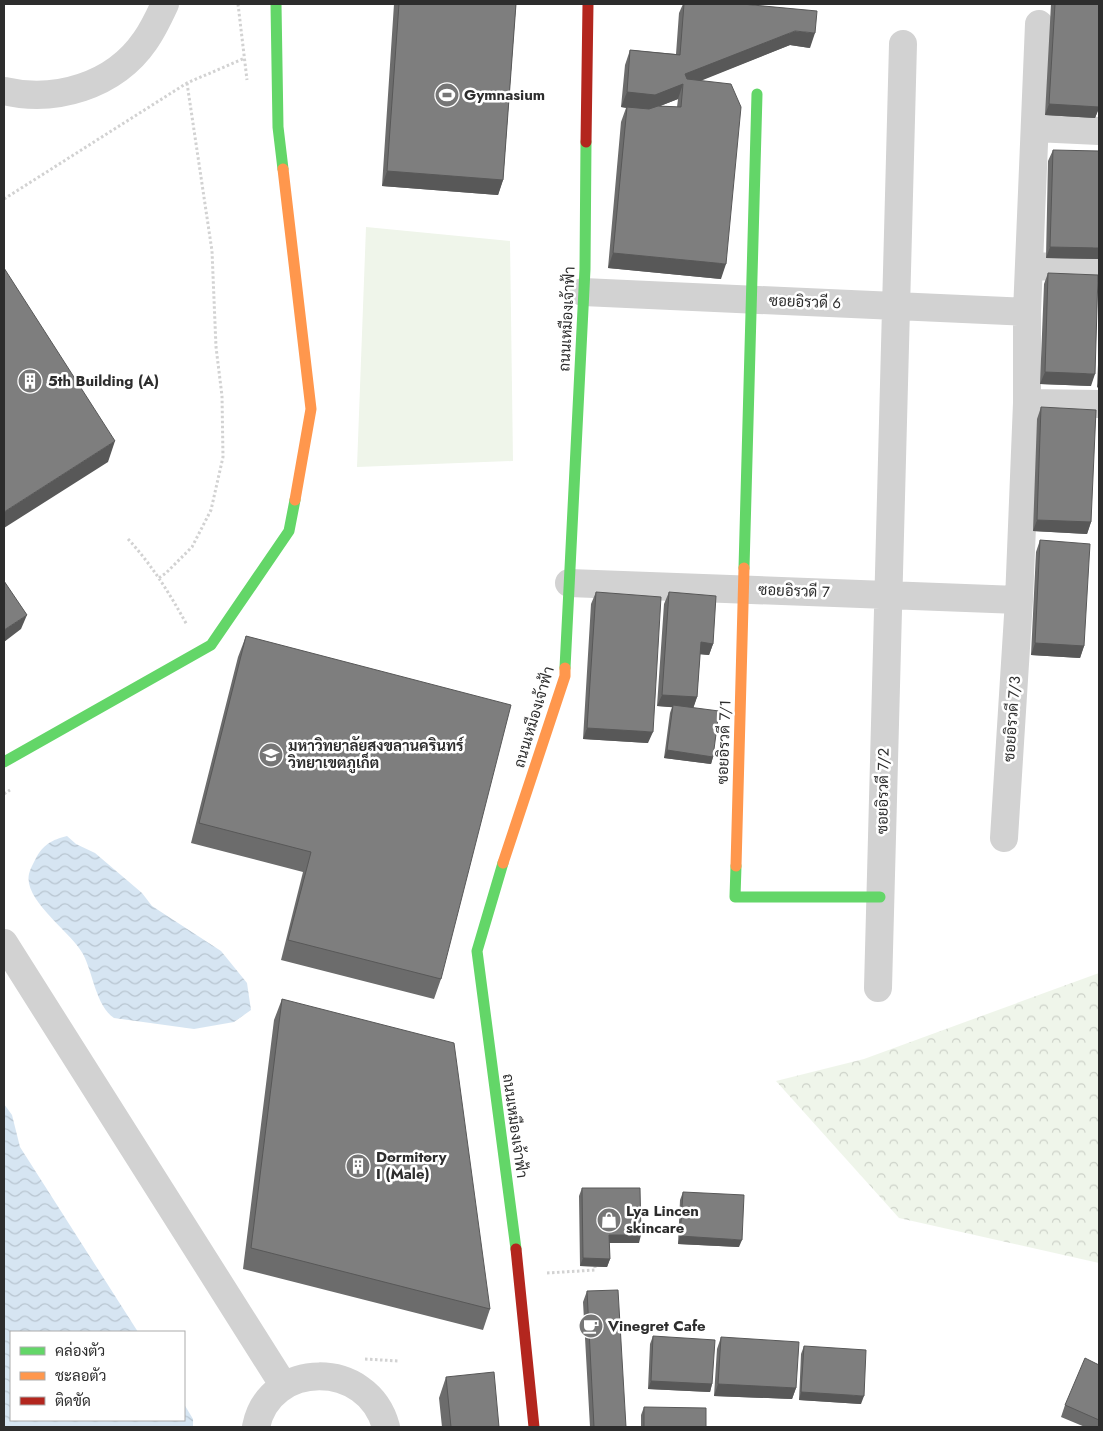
<svg xmlns="http://www.w3.org/2000/svg" width="1103" height="1431" font-family="Jost,Sarabun,sans-serif">
  <style>
    .forest { fill: url(#forest-crowns) }
    .green { fill: #eff5ea }
    .water { fill: url(#water-waves) }
    .lines { fill: none; stroke-linecap: round; stroke-linejoin: round }
    .path { stroke: #d2d2d2; stroke-width: 3; stroke-dasharray: 2.5 2.5; stroke-linecap: butt }
    .street { stroke: #d2d2d2; stroke-width: 28 }
    .fast { stroke: #63d668; stroke-width: 11 }
    .slow { stroke: #ff974d; stroke-width: 11 }
    .jam { stroke: #b3261e; stroke-width: 11 }
    .wall { fill: #6c6c6c; fill-rule: evenodd }
    .shaded-wall { fill: #585858 }
    .building { fill: #7e7e7e; stroke: #585858 }
    .labels { text-anchor: middle; stroke-width: 5; stroke-linejoin: round; paint-order: stroke }
    .poi-label { font-size: 15px; font-weight: bold; fill: #2d2d2d; stroke: #fff; text-anchor: start }
    .street-label { font-size: 15px; fill: #2d2d2d; stroke: #fff }
  </style>
  <defs>
    <pattern id="forest-crowns" width="20" height="18" patternUnits="userSpaceOnUse" patternTransform="scale(1.25)"><rect width="20" height="18" fill="#eff5ea"/><path d="M2 6a3 3 0 1 1 6 0M12 15a3 3 0 1 1 6 0" fill="none" stroke="#cdd2c9"/></pattern>
    <pattern id="water-waves" width="16" height="10" patternUnits="userSpaceOnUse" patternTransform="scale(1.25)"><rect width="16" height="10" fill="#d6e5f2"/><path d="M0 5q4-4 8 0t8 0" fill="none" stroke="#b8c5d0"/></pattern>
  </defs>
  <rect width="100%" height="100%" fill="#fff"/>
  <path class="forest" d="M1099 973V1263L899 1218 776 1081 864 1059Z"/>
  <path class="green" d="M366 227 510 241 513 461 357 467Z"/>
  <path class="water" d="M67 836 76 844 95 853 142 893 152 906 221 951 247 983 251 1010 234 1022 194 1029 114 1018C96 1006 93 973 83 954 72 933 23 900 29 874 30 869 33 864 35 860 43 844 52 840 67 836Z
    M4 1104 12 1115 20 1147 138 1332H11V1420H184V1404L193 1419V1427H4Z"/>
  <g class="lines">
    <path class="path" d="M238 4 247 80
      M4 199 187 83 245 58
      M128 539C152 565 170 594 187 625
      M159 578 166 573 192 547 211 510 223 457 222 396 216 347 212 251 187 83
      M4 794 10 790
      M547 1273 595 1270V1266
      M365 1359 398 1361"/>
    <path class="street" d="M4 91C55 103 114 86 145 41 153 30 159 17 165 4
      M1035 128 1099 131
      M1029 266 1099 268
      M583 292 1027 312
      M1027 403 1099 404
      M569 583 1019 600
      M1004 838 1019 600 1027 403V312L1039 24
      M4 943 284 1386
      M878 988 903 44
      M256 1427C269 1360 368 1359 386 1427"/>
    <path class="fast" d="M276 4 278 127 283 169
      M744 568 757 94
      M565 668 585 269 586 142
      M4 762 211 645 289 531 295 500
      M503 863 477 951 516 1249
      M736 866 735 897H880"/>
    <path class="slow" d="M283 169 311 409 295 500
      M503 863 565 676V668
      M736 866 744 568"/>
    <path class="jam" d="M586 142 588 4
      M516 1249 534 1427"/>
  </g>
  <path class="wall" d="M394 4H516L503 180 498 195 382 186Z
    M683 4H742L810 48 790 45 701 80 721 279 608 268 621 122 626 108 621 107 625 65 630 50 676 54 679 13ZM678 99 677 107 660 106Z
    M1051 4H1099V108L1095 118 1045 115Z
    M1053 150 1098 259 1046 258 1048 161Z
    M1048 273 1091 386 1040 384 1044 284Z
    M1099 342V388L1097 387Z
    M1041 407 1091 522 1087 534 1033 531 1037 419Z
    M1040 540 1084 646 1080 658 1031 655 1036 552Z
    M596 592 648 743 583 739 591 604Z
    M669 592 713 644 709 655 700 654 697 697 693 708 713 757 711 764 664 758 670 713 672 707 657 706 664 604Z
    M246 636 441 979 434 999 281 960 303 872 191 843 238 657Z
    M282 999 490 1309 483 1330 243 1269 274 1020Z
    M582 1188 639 1243H609L610 1259 607 1267 580 1266 579 1196Z
    M683 1192 739 1247 678 1244 680 1200Z
    M587 1291 626 1427H590L583 1302Z
    M653 1336 712 1384 710 1392 648 1389 650 1344Z
    M721 1337 796 1388 792 1399 714 1396 717 1349Z
    M804 1346 861 1404 799 1400 801 1354Z
    M1099 1365V1427H1085L1061 1417 1065 1405Z
    M446 1377 499 1427H442L439 1398Z
    M644 1407 706 1427H641V1415Z"/>
  <path class="shaded-wall" d="M795 31 815 33 810 48 790 45 683 88V84L678 99 650 110 621 107 627 92 685 74Z
    M1049 104 1099 107V108L1095 118 1045 115Z
    M387 171 503 180 498 195 382 186Z
    M1050 247 1099 248V256L1098 259 1046 258Z
    M613 253 726 264 721 279 608 268Z
    M1045 372 1095 374 1091 386 1040 384Z
    M1099 380V388L1097 387Z
    M115 441 108 462 4 528V512Z
    M1037 520 1091 522 1087 534 1033 531Z
    M27 615 21 629 4 642V630Z
    M701 642 713 644 709 655 697 654Z
    M1035 643 1084 646 1080 658 1031 655Z
    M662 695 697 697 693 709 657 706Z
    M587 728 653 732 648 743 583 739Z
    M667 750 713 757 711 764 664 758Z
    M609 1235H641L639 1243H606Z
    M680 1236 742 1240 739 1247 678 1244Z
    M583 1258 610 1259 607 1267 580 1266Z
    M651 1381 712 1384 710 1392 648 1389Z
    M718 1384 796 1388 792 1399 714 1396Z
    M801 1392 864 1396 861 1404 799 1400Z"/>
  <path class="building" d="M399 4H516L503 180 387 171Z
    M684 4H742L817 11 815 33 795 31 685 74 687 79 731 84 741 107 726 264 613 253 627 107 649 109 658 106 681 107 683 84 655 95 627 92 630 50 680 55Z
    M1055 4H1099V107L1049 104Z
    M1053 150 1099 151V248L1050 247Z
    M4 268 115 441 4 512Z
    M1048 273 1098 275 1095 374 1045 372Z
    M1041 407 1096 410 1091 522 1037 520Z
    M1040 540 1090 544 1084 646 1035 643Z
    M4 581 27 615 4 630Z
    M596 592 661 597 653 732 587 728Z
    M669 592 716 596 713 644 701 642 697 697 662 695Z
    M246 636 511 705 441 979 288 940 311 852 199 823Z
    M673 705 719 711 713 757 667 750Z
    M282 999 454 1043 490 1309 251 1248Z
    M582 1188H640L641 1235H609L610 1259 583 1258Z
    M683 1192 744 1195 742 1240 680 1236Z
    M618 1290 626 1427H594L587 1291Z
    M653 1336 715 1340 712 1384 651 1381Z
    M721 1337 799 1342 796 1388 718 1384Z
    M804 1346 866 1350 864 1396 801 1392Z
    M1085 1358 1099 1365V1420L1065 1405Z
    M494 1372 499 1427H451L446 1377Z
    M644 1407 706 1408V1427H644Z"/>
  <defs>
    <symbol id="stadium-disc" viewBox="-11 -11 22 22"><circle r="9.5" fill="#767676" stroke="#fff"/><path d="M0-5a6.5 5 0 1 0 0 10a6.5 5 0 1 0 0-10ZM-3.5-1.8h7v3.6h-7Z" fill="#fff"/></symbol>
    <symbol id="building-disc" viewBox="-11 -11 22 22"><circle r="9.5" fill="#767676" stroke="#fff"/><path d="M-4-6H4V6H1V3H-1V6H-4ZM-2.5-4.3h1.7v1.8h-1.7ZM.8-4.3h1.7v1.8H.8ZM-2.5-1h1.7V.8h-1.7ZM.8-1h1.7V.8H.8Z" fill="#fff"/></symbol>
    <symbol id="university-disc" viewBox="-11 -11 22 22"><circle r="9.5" fill="#767676" stroke="#fff"/><path d="M0-5L7-2L0 1L-7-2ZM-4 1L0 2.5L4 1V4Q0 6-4 4Z" fill="#fff"/></symbol>
    <symbol id="shop-disc" viewBox="-11 -11 22 22"><circle r="9.5" fill="#767676" stroke="#fff"/><path d="M-5-2.5h2.3a2.7 3.5 0 0 1 5.4 0H5L5.5 6h-11ZM-1.5-2.5h3a1.5 2.3 0 0 0-3 0Z" fill="#fff"/></symbol>
    <symbol id="cafe-disc" viewBox="-11 -11 22 22"><circle r="9.5" fill="#767676" stroke="#fff"/><path d="M-5.5-4.5H6V0H3Q3 3.5 0 3.5H-2.5Q-5.5 3.5-5.5 0ZM3-3.2v2h1.7v-2ZM-6 4.5H4V6H-6Z" fill="#fff"/></symbol>
  </defs>
  <g fill-rule="evenodd">
    <use href="#stadium-disc" x="433" y="81" width="28" height="28"/>
    <use href="#building-disc" x="16" y="367" width="28" height="28"/>
    <use href="#university-disc" x="257" y="741" width="28" height="28"/>
    <use href="#building-disc" x="344" y="1152" width="28" height="28"/>
    <use href="#shop-disc" x="595" y="1206" width="28" height="28"/>
    <use href="#cafe-disc" x="577" y="1312" width="28" height="28"/>
  </g>
  <g class="labels">
    <g class="poi-label">
      <text x="464" y="100">Gymnasium</text>
      <text x="48" y="386">5th Building (A)</text>
      <text x="288" y="751">มหาวิทยาลัยสงขลานครินทร์<tspan x="288" dy="17">วิทยาเขตภูเก็ต</tspan></text>
      <text x="376" y="1162">Dormitory<tspan x="376" dy="17">I (Male)</tspan></text>
      <text x="626" y="1216">Lya Lincen<tspan x="626" dy="17">skincare</tspan></text>
      <text x="608" y="1331">Vinegret Cafe</text>
    </g>
    <g class="street-label">
      <text transform="translate(805 302) rotate(2)" y="5">ซอยอิรวดี 6</text>
      <text transform="translate(567 319) rotate(-87)" y="5">ถนนเหมืองเจ้าฟ้า</text>
      <text transform="translate(794 591) rotate(2)" y="5">ซอยอิรวดี 7</text>
      <text transform="translate(534 717) rotate(-73)" y="5">ถนนเหมืองเจ้าฟ้า</text>
      <text transform="translate(1012 719) rotate(-86)" y="5">ซอยอิรวดี 7/3</text>
      <text transform="translate(724 742) rotate(-88)" y="5">ซอยอิรวดี 7/1</text>
      <text transform="translate(883 791) rotate(-89)" y="5">ซอยอิรวดี 7/2</text>
      <text transform="translate(515 1126) rotate(82)" y="5">ถนนเหมืองเจ้าฟ้า</text>
    </g>
  </g>
  <rect width="1103" height="1431" fill="none" stroke="#2d2d2d" stroke-width="10"/>
  <rect x="10" y="1331" width="175" height="90" fill="#ffffff" stroke="#ababab"/>
  <rect x="20" y="1347" width="25" height="8" fill="#63d668" stroke="#ababab"/>
  <text x="55" y="1356" font-size="15" fill="#2d2d2d">คล่องตัว</text>
  <rect x="20" y="1372" width="25" height="8" fill="#ff974d" stroke="#ababab"/>
  <text x="55" y="1381" font-size="15" fill="#2d2d2d">ชะลอตัว</text>
  <rect x="20" y="1397" width="25" height="8" fill="#b3261e" stroke="#ababab"/>
  <text x="55" y="1406" font-size="15" fill="#2d2d2d">ติดขัด</text>
</svg>
